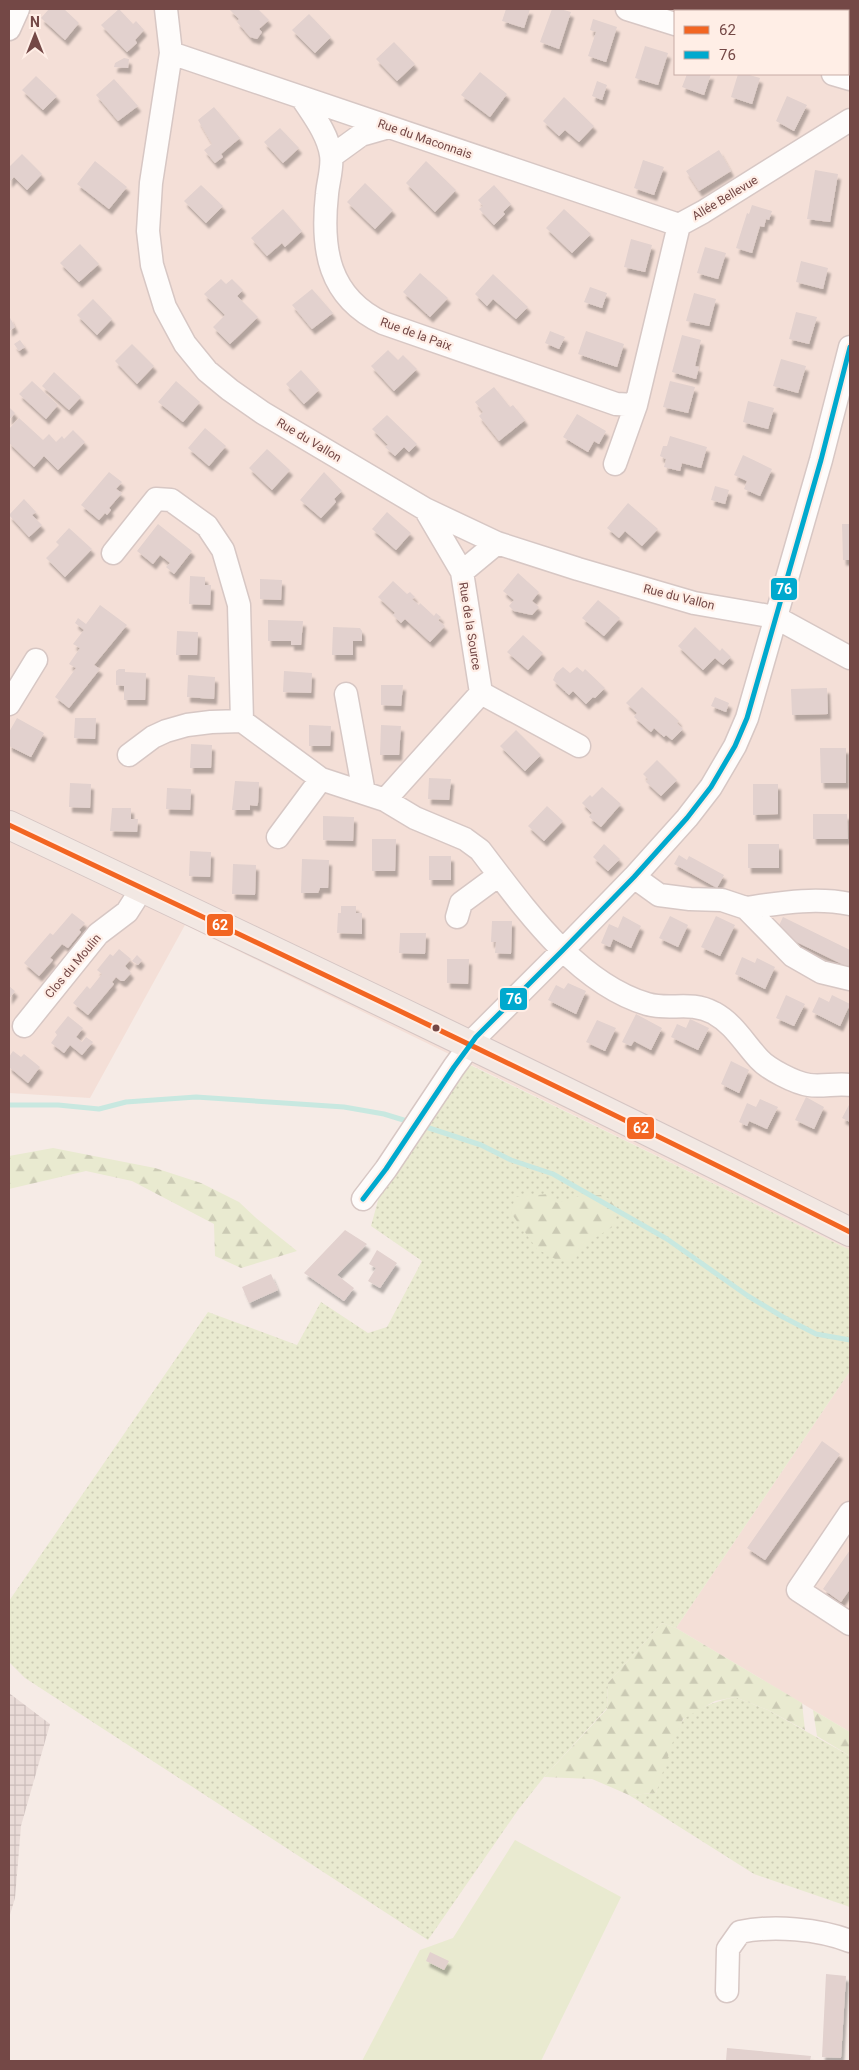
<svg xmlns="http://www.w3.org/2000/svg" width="859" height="2070" font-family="Roboto,sans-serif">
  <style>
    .residential { fill: #f4dfd7; fill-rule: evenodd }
    .industrial { fill: url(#industrial-grid) }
    .grass { fill: url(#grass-dots) }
    .forest { fill: url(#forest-firs) }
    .pitch { fill: #e9ead0 }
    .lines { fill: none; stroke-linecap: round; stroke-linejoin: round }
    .stream { stroke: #c8e8e0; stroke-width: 5 }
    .building { fill: #e2d1ce; filter: url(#shadow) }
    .minor-casing { stroke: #d7c7c4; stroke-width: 25 }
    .major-casing { stroke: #d5c5c3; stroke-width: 30 }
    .minor { stroke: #fefcfb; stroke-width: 22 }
    .major { stroke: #f2e8e3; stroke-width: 28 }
    .bus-1-casing { stroke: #ffeee6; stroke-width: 9 }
    .bus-2-casing { stroke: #ffeee6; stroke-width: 9 }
    .bus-1 { stroke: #f26522; stroke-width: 5 }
    .bus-2 { stroke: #00a9ce; stroke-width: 5 }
    .bus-dot { fill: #744846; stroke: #ffeee6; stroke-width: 2 }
    .labels { text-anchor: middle; stroke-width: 4.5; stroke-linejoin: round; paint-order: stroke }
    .street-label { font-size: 12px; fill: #744846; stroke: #ffeee6 }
    .line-badge { stroke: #ffeee6; stroke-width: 2 }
    .badge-label { font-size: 14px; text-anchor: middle; font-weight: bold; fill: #fff }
  </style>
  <defs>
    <pattern id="industrial-grid" width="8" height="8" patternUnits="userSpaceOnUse" patternTransform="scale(1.25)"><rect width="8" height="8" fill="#e9dbd7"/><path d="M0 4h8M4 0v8" fill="none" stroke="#cbbdba"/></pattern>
    <pattern id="grass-dots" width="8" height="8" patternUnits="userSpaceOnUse" patternTransform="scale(1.25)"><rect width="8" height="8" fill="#e9ead0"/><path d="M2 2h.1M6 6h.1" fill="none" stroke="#cbcab4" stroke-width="1.8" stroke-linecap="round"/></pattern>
    <pattern id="forest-firs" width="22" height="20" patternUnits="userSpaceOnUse" patternTransform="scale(1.25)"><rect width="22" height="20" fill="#e9ead0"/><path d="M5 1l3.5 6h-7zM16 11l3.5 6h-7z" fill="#cbcab4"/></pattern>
    <filter id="shadow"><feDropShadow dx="3" dy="5.5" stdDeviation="1" flood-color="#0004"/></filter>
  </defs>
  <rect width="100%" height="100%" fill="#f6ebe6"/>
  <path class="residential" d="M9 9H850V1250L185 925 90 1098 9 1093ZM675 11H848V74H675Z
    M850 1371V1732L676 1628Z"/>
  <path class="industrial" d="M9 1693 50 1724 21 1826 15 1898 9 1918Z"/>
  <path class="grass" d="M468 1064 850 1250V1371L676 1628 662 1623 608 1683 607 1708 544 1777 518 1810 428 1940 25 1678 9 1662V1601L208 1312 297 1345 321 1302 368 1333 387 1327 422 1261 371 1226 380 1193Z
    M735 1697 768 1710 850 1756V1907L754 1874 629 1795 656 1793C662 1772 671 1737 683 1720 692 1709 721 1700 735 1697Z"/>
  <path class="forest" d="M53 1148 155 1168 201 1183 239 1202 256 1218 297 1251 241 1268 215 1256 214 1224 132 1181 86 1171 9 1189V1156Z
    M549 1194 557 1203 574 1197 601 1195 617 1203 614 1226 579 1248 576 1259 557 1260 537 1249 511 1213 515 1197Z
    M662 1623 676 1628 802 1703 805 1730 768 1710 735 1697 715 1701 683 1719 672 1744 656 1793 629 1795 592 1779 544 1777 607 1709 608 1683Z
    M813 1710 850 1732V1756L817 1736Z"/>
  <path class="pitch" d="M515 1840 621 1897 541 2061H362L420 1950 453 1938Z"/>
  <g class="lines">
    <path class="stream" d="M9 1105H58L99 1109 126 1102 196 1097 344 1107 384 1114 410 1122
      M423 1126 481 1145 511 1160 553 1174 667 1239 748 1296 783 1317 816 1334 850 1340"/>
  </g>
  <path class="building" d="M49 9H64L79 23 65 40 41 18Z
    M119 9 133 24 136 21 144 30 135 40 137 43 127 52 101 25Z
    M229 9H258L269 20 259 29 262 32 257 39 250 37 237 22 239 19Z
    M506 9H530L524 28 502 21Z
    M552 9H560L571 12 559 49 540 42Z
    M309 14 331 37 315 53 292 30Z
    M593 19 617 27 606 62 588 56 596 32 590 30Z
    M848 29H850V56H848Z
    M394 42 415 64 397 81 376 59Z
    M645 46 668 53 658 85 635 78Z
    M124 58 129 59 128 68 114 67 115 63Z
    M480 72 507 94 490 117 461 95Z
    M687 74H711L704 95 682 87Z
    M738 74H746L760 78 752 104 731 97Z
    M36 76 57 96 43 110 22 90Z
    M114 79 138 106 118 121 96 95Z
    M597 81 607 85 602 100 592 96Z
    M787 96 807 105 794 131 776 121Z
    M564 97 594 126 579 142 565 130 559 136 543 121Z
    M214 107 240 138 221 154 223 157 215 163 204 150 212 144 198 120Z
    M280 128 299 148 283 163 264 142Z
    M719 150 731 171 699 191 686 171Z
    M22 154 42 174 27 190 14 177 9 182V167Z
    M643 160 664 167 654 195 634 188Z
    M95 161 127 187 109 209 77 184Z
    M426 161 456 190 435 212 406 183Z
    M815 170 838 174 830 222 807 219Z
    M365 183 393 210 375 229 347 202Z
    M201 185 223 206 206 223 184 201Z
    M494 185 511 204 503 212 505 214 494 225 479 209 483 206 478 200Z
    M752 205 772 211 769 220 766 219 764 227 760 226 752 253 736 248 747 213 749 214Z
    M283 209 302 231 285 247 282 243 267 256 251 238Z
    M564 209 591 234 572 253 546 228Z
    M631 239 652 245 645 272 624 267Z
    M80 244 99 264 79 282 60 263Z
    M705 247 726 253 718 279 697 273Z
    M801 261 828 268 823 289 796 282Z
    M420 273 448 298 430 317 403 292Z
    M493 274 528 307 516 319 493 299 487 306 475 294Z
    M221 279 226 284 232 279 243 290 237 296 258 317 230 344 213 327 225 315 204 294Z
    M590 287 607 293 602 308 584 302Z
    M312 289 333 313 312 329 292 305Z
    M694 293 716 299 709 326 686 321Z
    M93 299 112 319 97 335 77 315Z
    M796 312 817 317 809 344 789 339Z
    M9 316 15 327 9 331Z
    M550 331 565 337 559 349 545 343Z
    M586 331 624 344 617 367 578 354Z
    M682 335 701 340 695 366 699 367 696 379 672 372Z
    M20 340 25 347 19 351 14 344Z
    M132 344 154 366 137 384 115 361Z
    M388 350 398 360 403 355 417 369 394 391 371 366Z
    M781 359 806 366 798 393 773 386Z
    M301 370 319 390 304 404 286 384Z
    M54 372 81 397 69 410 42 386Z
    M32 381 58 405 46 419 19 394Z
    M176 381 200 402 183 422 158 402Z
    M670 381 695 387 688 413 663 407Z
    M494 387 510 407 513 405 525 420 499 441 479 416 483 412 475 402Z
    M748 401 774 408 768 429 743 422Z
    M9 407 15 413 9 420Z
    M577 414 606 431 599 444 594 441 588 452 563 437Z
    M387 415 417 444 409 452 404 447 395 456 385 447 388 445 372 429Z
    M19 418 43 440 49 434 56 442 62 436 64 439 73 430 85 442 58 470 44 456 34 467 9 443V429Z
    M205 428 226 446 209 466 188 448Z
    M670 436 707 447 701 468 682 463 680 471 664 467 666 459 660 456 663 446H667Z
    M267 449 290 470 272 490 249 468Z
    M743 455 772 469 760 496 744 489 747 481 734 475Z
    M109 472 122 482 116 489 122 493 109 508 111 510 107 515 105 513 99 520 81 505Z
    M324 472 342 491 334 499 336 502 321 518 300 500Z
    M715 486 729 490 725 504 711 500Z
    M24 499 36 512 32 515 42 525 29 537 9 515Z
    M628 503 658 529 642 546 625 531 619 538 607 528Z
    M387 512 411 533 396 550 372 529Z
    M158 524 192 551 174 574 166 567 170 563 160 555 153 564 137 551Z
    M842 524H850V560H843Z
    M69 528 92 549 65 577 46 558 59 545 56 542Z
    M518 573 539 592 532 601 539 607 532 615 514 611 509 606 514 600 503 591Z
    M190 576 205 577V585H211L210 605 189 604Z
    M260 579 282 580 281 600 260 599Z
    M393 581 407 594 410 592 415 597 412 599 419 605 420 603 434 616 436 613 441 617 438 620 445 626 430 642 405 619 401 623 393 615 395 613 378 597Z
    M598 600 620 618 604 636 582 618Z
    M100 605 127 625 94 665 100 669 69 708 55 697 76 668 69 664 80 648 73 644 84 630 75 623 78 618 86 624Z
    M268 620 303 621 301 645H291V641H268Z
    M333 627 360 628 362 631V641H353V655H332Z
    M695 627 720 651 722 648 731 657 723 665 715 658 703 670 678 646Z
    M177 631 198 632 197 655H176Z
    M523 635 543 653 528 670 507 652Z
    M563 667 570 673 577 667 583 672 585 669 605 688 595 698 593 697 586 704 573 691 569 695 553 680 556 673Z
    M119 669H125V672L146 673 145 700H124V686L116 685V671Z
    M284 671 312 673 311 693 283 692Z
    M188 675 215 677 214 699 187 697Z
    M381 685H403L401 706 381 705Z
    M642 687 679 721 677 723 683 729 672 740 666 735 664 737 654 728 651 732 634 717 637 713 626 703Z
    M827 688 828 714 792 715 791 689Z
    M715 697 729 703 726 712 711 706Z
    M17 718 44 733 31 757 9 746V732Z
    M75 718H96L95 739 74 738Z
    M309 725 331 726 330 746H309Z
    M381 725 401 726 399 755H380Z
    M516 730 541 755 525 771 500 746Z
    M191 744 212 745 211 768H190Z
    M820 748H846V783H821Z
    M657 760 677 780 661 796 646 782 648 779 643 774Z
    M429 778 451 779 449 800 428 799Z
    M235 781 259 782 258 803 257 806 250 805V810H232Z
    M70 783 91 784 90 808 69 807Z
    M753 784H778V814L753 815Z
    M602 787 621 804 601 827 589 817 592 813 582 803 590 795 592 797Z
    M167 788 191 789 190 810 166 809Z
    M547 806 563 821 544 841 528 826Z
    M112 808H131V819H138L137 832 110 831Z
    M813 814H847L848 839H813Z
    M323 816 354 817 353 841 323 840Z
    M372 839H396L395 871H372Z
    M604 844 620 859 608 871 593 857Z
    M748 844H779V868H748Z
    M190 851 211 852 210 877 189 876Z
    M679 855 687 860 689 856 724 875 717 888 674 864Z
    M429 856H451V880H429Z
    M302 859 329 860 328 888H320L318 893H301Z
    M233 864 256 865 255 895 232 894Z
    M341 906H356V913H362V934L337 933 338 913H341Z
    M72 913 85 923 79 930 81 932 68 948 62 944 50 958 53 960 39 976 24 963 50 933 53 935Z
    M623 916 641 926 631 948 613 939 610 947 601 943 609 924 618 928Z
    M670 916 688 925 678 947 659 938Z
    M716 916 735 925 720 956 701 947Z
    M783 917 850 950V968L776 932Z
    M492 921H512L511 954 495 953 496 942H491Z
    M400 933H426L425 954 399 953Z
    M119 949 131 959 125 966 131 973 124 981H121L116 977 112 982 114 984 88 1015 73 1003 87 986 90 989 102 974 97 970 110 954 113 956Z
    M137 955 142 960 138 965 132 961Z
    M742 957 755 963 757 958 775 967 765 989 735 974Z
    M447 959H469L468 984 447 983Z
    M568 983 586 991 576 1014 548 1000 556 985 564 989Z
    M9 986 15 991 9 999Z
    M786 995 805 1004 794 1026 776 1018Z
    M832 995 850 1004 840 1026 812 1012 819 997 829 1002Z
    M636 1014 662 1028 651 1050 634 1041 631 1046 622 1042Z
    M68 1016 83 1028 76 1037 82 1042 86 1037 93 1042 82 1055 70 1045 64 1053 51 1043 57 1035 55 1032Z
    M690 1019 709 1028 698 1050 671 1037 677 1024 686 1028Z
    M597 1020 616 1028 605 1051 586 1042Z
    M13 1051 21 1057 24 1054 40 1067 28 1083 9 1067V1057Z
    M731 1061 749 1070 739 1093 721 1084Z
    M806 1097 824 1107 814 1129 795 1120Z
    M760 1099 778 1107 767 1129 749 1121 747 1126 739 1122 747 1103 756 1107Z
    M850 1103V1122L842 1118Z
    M345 1230 367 1244 337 1275 354 1288 344 1301 304 1273Z
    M377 1250 397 1263 380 1288 368 1281 376 1268 369 1264Z
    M271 1274 278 1290 249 1303 242 1287Z
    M822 1441 840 1454 765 1560 747 1548Z
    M850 1550V1589L841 1602 823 1589Z
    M430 1952 449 1961 444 1970 426 1961Z
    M826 1974 846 1976 841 2058 822 2057Z
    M727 2048 811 2056 810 2061H726Z"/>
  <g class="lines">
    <defs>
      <path id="minor" d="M166 9 171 53 151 183 148 231 152 265 165 307 185 344 207 371 230 390 263 413 425 509 497 543 578 569 694 603 775 617 850 658
        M627 9 675 24
        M9 29 18 9
        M171 53 679 225
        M833 74 850 79
        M302 98C313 115 328 134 331 155 333 167 328 182 327 194 321 249 328 297 383 323L616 404 636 405
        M332 156 361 135 389 127
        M615 464 636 405 679 225 703 212 850 120
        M425 509 462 572 481 693 579 746
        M113 553 156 499 171 500 207 526 223 550 239 605 242 721
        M462 572 497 543
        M346 694 364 793
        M9 704 36 660
        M129 755 153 737 166 731 187 725 211 722 242 721 321 779 385 800 415 818 465 839 480 850C523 906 576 983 647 1004 671 1011 689 1000 714 1013 734 1024 744 1043 759 1059 768 1069 795 1083 809 1085 822 1087 837 1083 850 1085
        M385 800 481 693
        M278 837 321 779
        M634 877 659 895 690 899 722 900 746 908 793 956 821 972 850 979
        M746 908C781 903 815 897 850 904
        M457 917 461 903 499 875
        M24 1026 98 934 127 912 143 887
        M363 1199 386 1169 454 1067 476 1037 562 951 634 877 687 818 711 787 735 746 747 718 821 460 850 347
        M850 1513 798 1590 850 1624
        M727 1991 728 1949 740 1932C773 1925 819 1929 850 1941"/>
      <path id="major" d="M9 825C290 958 572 1092 850 1232"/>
    </defs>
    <use href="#minor" class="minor-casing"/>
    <use href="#major" class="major-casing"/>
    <use href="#minor" class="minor"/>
    <use href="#major" class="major"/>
    <defs>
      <path id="bus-1" d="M9 825C290 958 572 1092 850 1232"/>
      <path id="bus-2" d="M363 1199 386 1169 454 1067 476 1037 562 951 634 877 687 818 711 787 735 746 747 718 821 460 850 347"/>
    </defs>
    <use href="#bus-1" class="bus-1-casing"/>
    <use href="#bus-2" class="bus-2-casing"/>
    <use href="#bus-1" class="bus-1"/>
    <use href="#bus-2" class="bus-2"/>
  </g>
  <circle class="bus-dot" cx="436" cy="1028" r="4.5"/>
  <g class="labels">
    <g class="street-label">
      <text transform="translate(425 139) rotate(19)" y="4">Rue du Maconnais</text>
      <text transform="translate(725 198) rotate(-31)" y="4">Allée Bellevue</text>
      <text transform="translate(416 334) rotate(20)" y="4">Rue de la Paix</text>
      <text transform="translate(309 440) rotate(31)" y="4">Rue du Vallon</text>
      <text transform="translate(679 597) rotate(14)" y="4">Rue du Vallon</text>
      <text transform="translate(470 626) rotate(81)" y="4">Rue de la Source</text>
      <text transform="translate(73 966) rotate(-50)" y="4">Clos du Moulin</text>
    </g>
  </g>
  <g class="line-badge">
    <rect x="770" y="577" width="28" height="24" rx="5" fill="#00a9ce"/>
    <rect x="206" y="913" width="28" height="24" rx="5" fill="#f26522"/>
    <rect x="499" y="987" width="29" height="24" rx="5" fill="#00a9ce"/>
    <rect x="626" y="1116" width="29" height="24" rx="5" fill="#f26522"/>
  </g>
  <g class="badge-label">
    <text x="784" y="594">76</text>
    <text x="220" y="930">62</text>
    <text x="514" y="1004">76</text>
    <text x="641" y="1133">62</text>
  </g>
  <rect width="859" height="2070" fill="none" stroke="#744846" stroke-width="20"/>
  <rect x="674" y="10" width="175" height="65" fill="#ffeee6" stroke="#c7aca6"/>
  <rect x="684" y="26" width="25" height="8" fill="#f26522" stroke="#c7aca6"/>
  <text x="719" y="35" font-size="15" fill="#744846">62</text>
  <rect x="684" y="51" width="25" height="8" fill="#00a9ce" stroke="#c7aca6"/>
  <text x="719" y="60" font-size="15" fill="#744846">76</text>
  <g transform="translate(35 35)" stroke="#ffeee6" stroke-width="4" paint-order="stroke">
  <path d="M0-4L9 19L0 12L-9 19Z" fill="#744846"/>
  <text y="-8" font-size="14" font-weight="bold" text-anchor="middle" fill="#744846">N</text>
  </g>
</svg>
